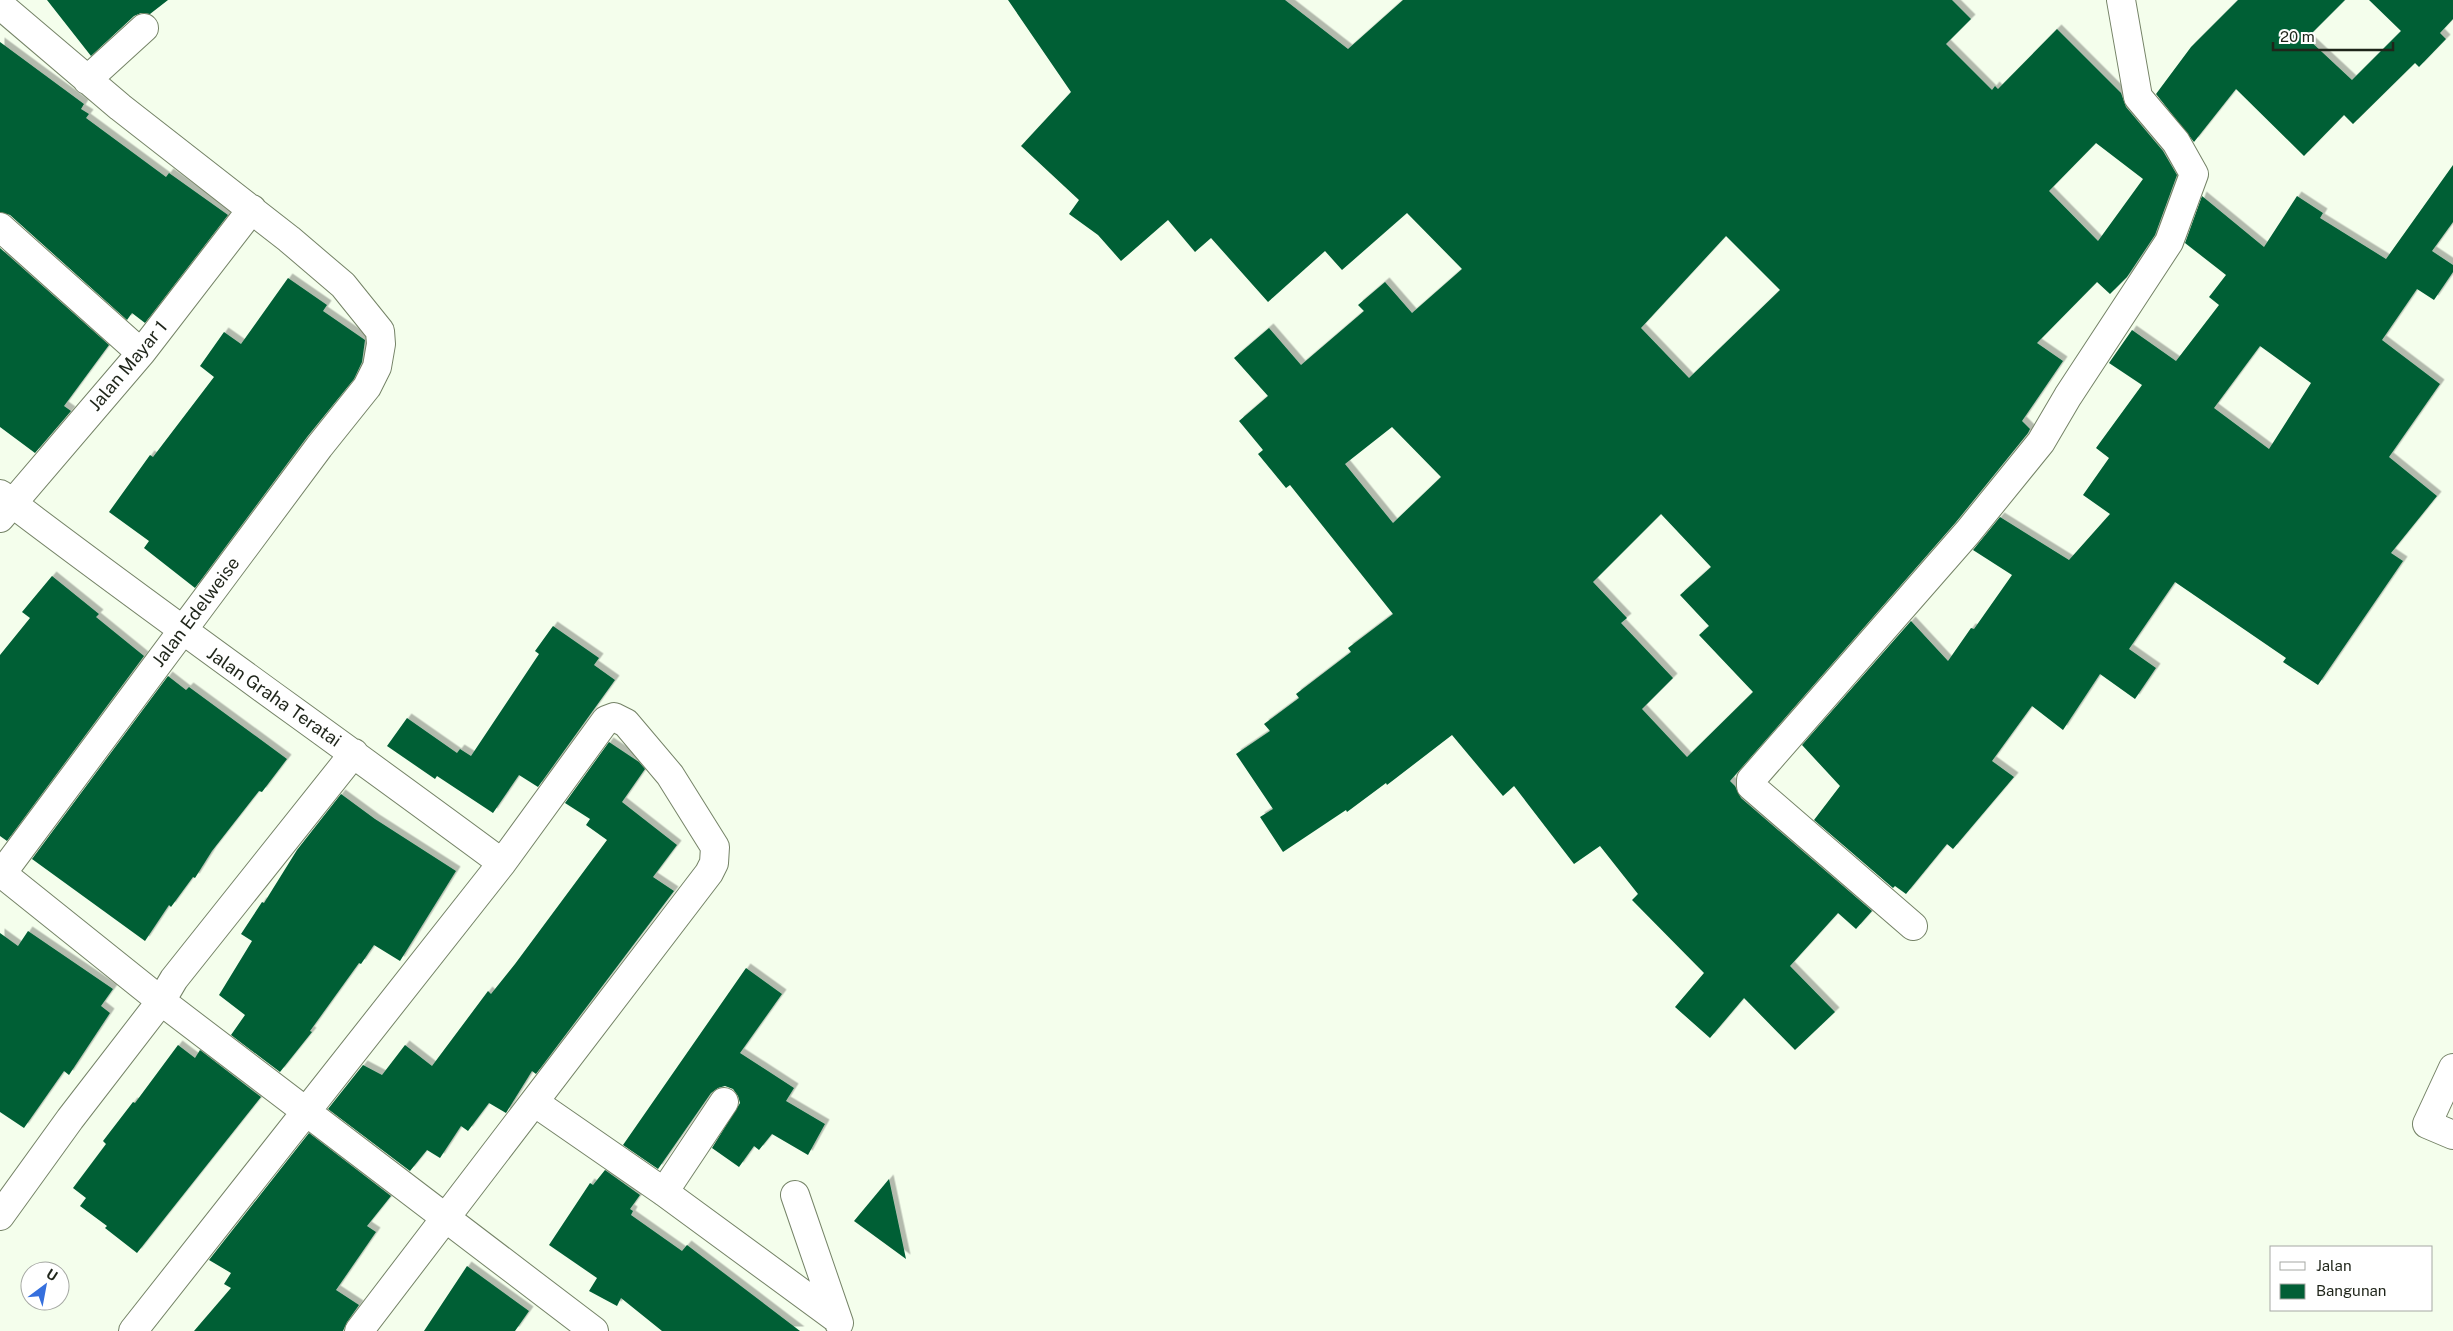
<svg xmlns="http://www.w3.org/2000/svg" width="2453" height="1331" font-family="'Public Sans',sans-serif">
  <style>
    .building { fill: #015f36; fill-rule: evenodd; filter: url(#shadow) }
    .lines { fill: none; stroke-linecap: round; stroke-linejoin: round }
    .minor-casing { stroke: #758367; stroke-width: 30 }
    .minor { stroke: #fff; stroke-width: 28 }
    .labels { text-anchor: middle; stroke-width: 5; stroke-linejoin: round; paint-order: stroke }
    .street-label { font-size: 18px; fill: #1f251a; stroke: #fff }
  </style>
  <defs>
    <filter id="shadow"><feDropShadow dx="4.5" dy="-4.5" stdDeviation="0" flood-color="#0004"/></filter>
  </defs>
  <rect width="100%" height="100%" fill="#f4feec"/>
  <path class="building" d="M47 0H168L150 14 141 13 134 16 91 56Z
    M1008 0H1285L1348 49 1403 0H1952L1971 19 1946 44 1992 90 1995 86 1998 89 2057 29 2121 93 2126 107 2163 151 2177 175 2155 235 2127 277 2110 294 2097 282 2037 343 2063 361 2022 421 2030 429 2028 433 1956 522 1730 781 1735 786 1741 798 1872 911 1856 929 1838 913 1790 966 1835 1012 1795 1050 1744 998 1710 1038 1675 1007 1704 973 1632 900 1638 894 1600 846 1574 864 1514 786 1503 796 1452 735 1387 785 1386 783 1347 812 1346 810 1283 852 1260 817 1273 809 1236 754 1270 731 1264 724 1299 698 1296 694 1351 652 1348 648 1393 614 1290 485 1286 488 1258 454 1263 450 1239 421 1268 396 1234 358 1269 328 1301 365 1364 311 1358 305 1385 282 1412 313 1462 269 1407 213 1342 270 1325 251 1268 302 1211 238 1195 252 1168 220 1121 261 1098 235 1069 214 1079 200 1021 146 1071 92ZM2096 143 2143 179 2098 241 2049 191ZM1726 236 1780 290 1689 378 1641 328ZM1392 427 1441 477 1393 523 1345 464ZM1661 514 1711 567 1680 595 1709 626 1699 635 1753 692 1687 757 1642 709 1673 678 1621 623 1627 618 1593 582Z
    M2238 0H2345L2307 38 2352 80 2401 31 2369 0H2453V19L2440 33 2446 39 2419 67 2415 63 2353 124 2344 115 2304 156 2236 89 2194 142 2156 94 2191 47Z
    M0 42 84 104 81 109 89 114 86 118 166 177 169 173 228 215 145 323 132 313 127 320 10 215 0 212Z
    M2453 165V222L2432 251 2453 265V272L2434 300 2417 289 2382 340 2440 384 2389 457 2437 496 2391 553 2403 561 2318 685 2283 662 2286 658 2175 582 2129 649 2156 668 2135 699 2100 674 2063 730 2032 706 1992 761 2014 777 1953 849 1947 844 1906 894 1895 886 1893 888 1814 820 1840 786 1802 745 1911 621 1948 661 1971 628 1974 629 2012 575 1973 550 2000 517 2069 560 2110 514 2083 495 2109 458 2096 448 2142 385 2109 363 2132 330 2176 361 2219 305 2209 297 2226 275 2185 243 2202 196 2264 247 2297 196 2323 213 2320 218 2386 259ZM2260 346 2311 383 2269 449 2214 408Z
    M0 248 109 345 64 406 71 411 35 453 0 427Z
    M288 278 327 305 323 311 365 340 362 362 354 379 307 437 195 588 144 548 149 541 109 512 150 455 153 457 214 377 200 366 224 332 241 344Z
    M52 576 99 614 96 617 144 656 7 841 0 836V655L30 618 22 612Z
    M553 626 599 658 594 665 615 680 538 787 519 775 493 813 437 776 435 779 387 746 407 718 457 753 460 749 471 756 539 654 535 651Z
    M168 676 186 690 189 687 287 759 262 792 259 791 212 851 195 878 193 877 171 907 169 905 145 941 32 859Z
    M609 742 639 762 645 769 622 802 677 845 653 877 674 891 536 1074 532 1071 506 1113 489 1103 468 1131 461 1126 440 1158 427 1150 410 1171 328 1109 363 1065 382 1075 405 1045 432 1066 488 991 491 994 515 964 607 840 586 825 590 819 565 803Z
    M341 794 375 819 456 871 400 961 374 945 361 964 359 963 310 1031 312 1032 280 1072 231 1035 245 1015 219 995 252 941 241 934 262 902 264 903 297 850Z
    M28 931 113 989 101 1006 110 1013 69 1075 64 1071 24 1128 0 1112V933L18 946Z
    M746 968 782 994 740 1053 794 1088 786 1101 825 1124 808 1155 772 1134 759 1150 754 1146 739 1167 712 1148 740 1103 738 1096 733 1089 725 1086 718 1088 711 1093 658 1169 623 1145Z
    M178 1045 195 1058 200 1050 261 1097 137 1253 105 1228 107 1226 80 1206 86 1198 73 1188 106 1144 103 1141 133 1102 135 1103Z
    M309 1133 391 1196 367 1226 376 1232 336 1290 359 1305 347 1322 343 1331H194L231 1288 224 1284 231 1273 209 1260Z
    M605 1170 640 1195 630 1209 633 1211 631 1215 682 1251 687 1245 800 1331H662L621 1298 617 1306 589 1291 597 1278 549 1245 590 1183 593 1185Z
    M889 1179 906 1259 854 1221Z
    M467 1266 529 1311 515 1331H424Z"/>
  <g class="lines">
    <defs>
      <path id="minor" d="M0 5 120 107 289 239 343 285 380 331 381 344 377 367 367 387 319 447 0 876
        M87 80 144 28
        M0 227 141 353
        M0 494C165 620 335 739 502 863
        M0 518 141 353 252 209
        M0 872 161 1001 594 1331
        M1913 926 1751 786V780L1968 532 2041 442 2068 396 2169 242 2194 174 2176 142 2138 97 2121 0
        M2453 1068 2427 1124 2453 1135
        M534 1102 664 1192 837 1319
        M664 1192 724 1102
        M795 1195 839 1323
        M0 1216 70 1119 161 1001 174 979 354 753
        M133 1331 502 863 606 720 614 717 626 723 670 775 715 847 714 863 709 873 359 1331"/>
    </defs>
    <use href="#minor" class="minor-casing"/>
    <use href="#minor" class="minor"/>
  </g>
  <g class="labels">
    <g class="street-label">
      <text transform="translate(128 366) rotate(-50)" y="6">Jalan Mayar 1</text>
      <text transform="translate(196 612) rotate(-53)" y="6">Jalan Edelweise</text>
      <text transform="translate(274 697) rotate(35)" y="6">Jalan Graha Teratai</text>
    </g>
  </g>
  <rect x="2270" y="1246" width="162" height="65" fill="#ffffff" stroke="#a5a8a3"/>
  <rect x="2280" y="1262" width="25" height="8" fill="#ffffff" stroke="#a5a8a3"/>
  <text x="2316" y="1271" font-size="15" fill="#1f251a">Jalan</text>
  <rect x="2280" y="1284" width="25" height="15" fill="#015f36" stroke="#a5a8a3"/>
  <text x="2316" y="1296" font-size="15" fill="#1f251a">Bangunan</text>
  <g transform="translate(45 1286) rotate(32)"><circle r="24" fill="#ffffff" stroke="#a5a8a3"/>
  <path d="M0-4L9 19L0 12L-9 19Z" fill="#356fdd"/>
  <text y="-8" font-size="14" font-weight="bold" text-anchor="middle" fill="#1f251a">U</text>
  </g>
  <path d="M2273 42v8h120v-8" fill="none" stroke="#1f251a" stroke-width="2.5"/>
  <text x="2280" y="42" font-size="15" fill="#1f251a" stroke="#ffffff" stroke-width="4" paint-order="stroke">20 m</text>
</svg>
